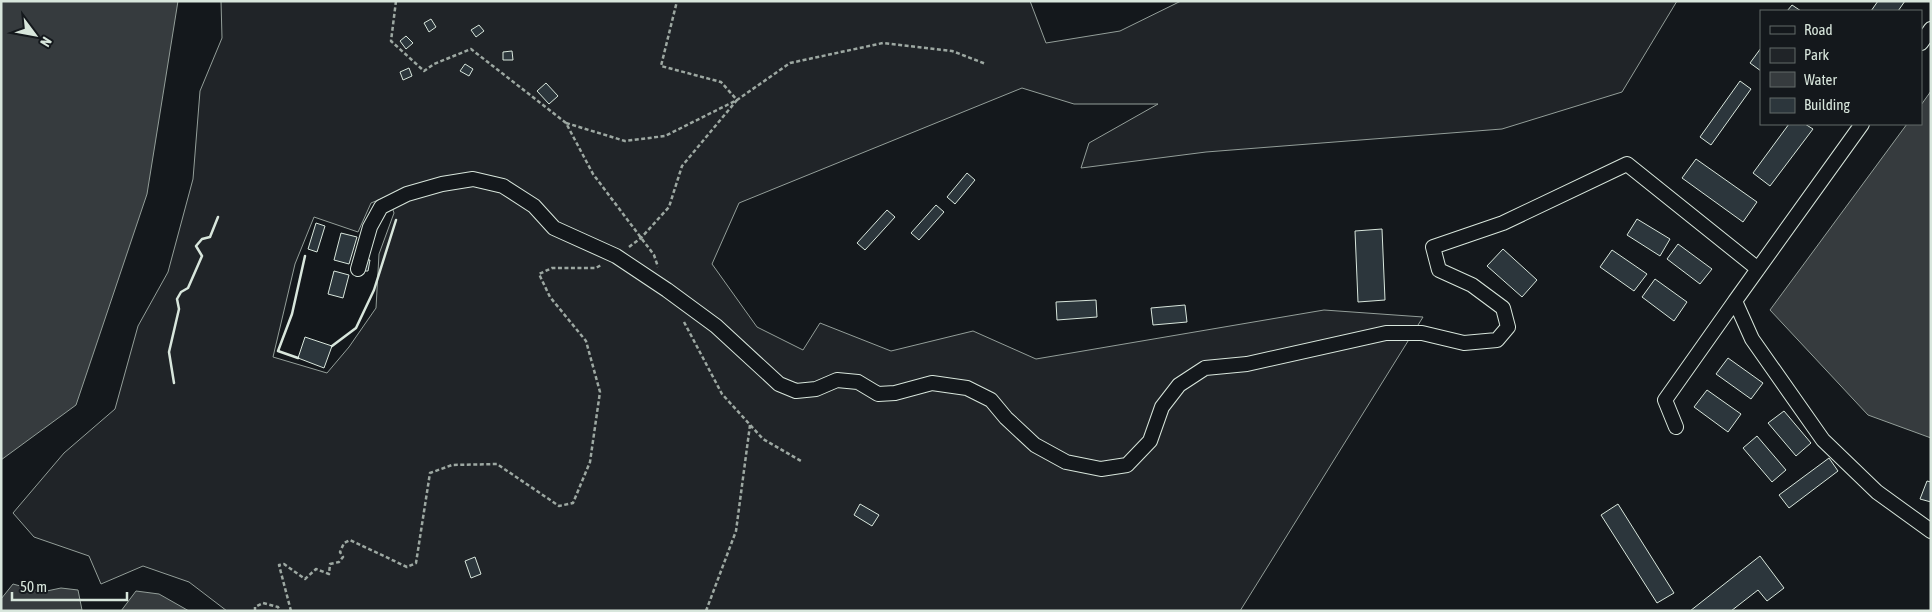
<svg xmlns="http://www.w3.org/2000/svg" width="1932" height="612" font-family="'Asap Condensed',sans-serif">
  <style>
    .green { fill: #202428; stroke: #939e99; fill-rule: evenodd }
    .water { fill: #363b3e; stroke: #939e99 }
    .building { fill: #2c363c; stroke: #d8e6dc }
    .lines { fill: none; stroke-linecap: round; stroke-linejoin: round }
    .street-casing { stroke: #d8e6dc; stroke-width: 16 }
    .path { stroke: #9da8a2; stroke-width: 2.5; stroke-dasharray: 4 2.5; stroke-linecap: butt }
    .street { stroke: #14181c; stroke-width: 14 }
    .wall { stroke: #d8e6dc; stroke-width: 2.5 }
  </style>
  <rect width="100%" height="100%" fill="#14181c"/>
  <path class="green" d="M221 1H1030L1046 43 1120 31 1181 1H1677L1622 92 1502 129 1206 152 1081 168 1089 143 1158 104H1074L1022 88 739 203 712 264 757 327 803 350 820 323 891 351 973 331 1036 359 1324 310 1423 317 1240 611H227L189 582 143 566 101 584 89 556 34 537 13 513 64 453 115 409 138 326 168 272 193 179 200 91 222 38ZM388 196 394 213 379 254 376 308 349 347 327 373 273 357 295 264 314 217 358 232 371 203Z"/>
  <path class="water" d="M1 1H178L147 194 76 405 1 460Z
    M1931 91V438L1868 415 1770 310 1907 124H1921V105Z
    M13 584 42 592 61 588 78 590 82 610 1 611V599Z
    M136 591 159 594 189 611H121Z"/>
  <path class="building" d="M1878 1H1905L1898 11H1871Z
    M1792 5 1801 11H1787Z
    M431 19 436 27 429 32 424 23Z
    M479 25 484 31 476 37 471 30Z
    M406 36 413 43 406 49 400 41Z
    M1761 48V71L1750 63Z
    M512 51 513 60H503V52Z
    M465 64 473 69 469 76 460 71Z
    M409 68 412 76 403 80 400 72Z
    M1740 81 1751 89 1711 145 1700 137Z
    M546 83 558 96 549 104 537 91Z
    M1789 124H1805L1813 129 1770 186 1753 173Z
    M1696 159 1757 202 1743 222 1682 178Z
    M967 173 975 180 955 204 947 197Z
    M936 205 944 212 919 240 911 233Z
    M887 210 895 217 865 250 857 243Z
    M1637 219 1670 239 1660 256 1627 235Z
    M316 223 325 226 317 252 308 249Z
    M1382 229 1385 300 1358 302 1355 231Z
    M341 233 357 237 349 264 334 260Z
    M1678 244 1712 269 1700 284 1667 259Z
    M1503 249 1537 280 1522 297 1487 266Z
    M1612 250 1647 274 1634 291 1600 267Z
    M364 259 370 260 368 271H363Z
    M334 271 349 275 343 298 328 294Z
    M1655 279 1687 302 1674 321 1642 297Z
    M1096 300 1097 317 1057 320 1056 302Z
    M1185 305 1187 322 1153 325 1151 308Z
    M305 337 332 346 324 368 298 358Z
    M1728 358 1763 383 1751 399 1716 374Z
    M1707 390 1741 414 1728 432 1694 407Z
    M1784 411 1811 443 1796 456 1768 423Z
    M1757 436 1786 470 1772 482 1743 448Z
    M1829 458 1838 471 1789 508 1779 495Z
    M1927 481 1931 482V502L1920 499Z
    M860 504 879 515 872 526 854 515Z
    M1618 504 1674 593 1657 603 1601 515Z
    M1760 556 1784 588 1767 601 1758 590 1731 611H1690Z
    M475 557 481 574 471 578 465 561Z"/>
  <g class="lines">
    <defs>
      <path id="street" d="M1921 43 1931 29
        M1862 124 1735 301 1752 339 1823 440 1877 492 1931 531
        M358 269 370 227 381 207 407 194 442 184 473 179 503 186 534 206 554 228 616 256 667 290 716 326 779 384 796 391 816 389 837 380 858 382 878 394 895 393 932 383 967 388 991 400 1006 418 1035 445 1066 462 1101 469 1127 465 1150 441 1162 407 1179 385 1205 368 1247 364 1386 333H1422L1464 343 1497 340 1508 327 1503 308 1472 285 1439 270 1433 247 1503 223 1627 164 1758 269
        M1676 427 1665 400 1735 301"/>
    </defs>
    <use href="#street" class="street-casing"/>
    <path class="path" d="M396 1 391 41 424 71 434 64 471 49 566 123 593 174 654 255 658 267
      M566 123 625 141 665 136 737 100 790 63 883 43 952 51 986 64
      M629 247 641 238 669 207 682 166 737 100 721 82 661 66 677 1
      M684 322 722 394 763 439 801 461
      M255 611V607L263 603 278 607 280 611
      M291 611 279 565 284 564 305 579 316 569 329 574 330 564 339 562 343 557 340 552 344 543 350 540 407 567 416 563 430 473 452 465 497 464 559 506 573 503 590 462 600 392 586 341 550 297 539 274 552 268H596L601 265
      M706 611 736 531 750 425"/>
    <use href="#street" class="street"/>
    <path class="wall" d="M332 346 356 328 374 290 396 220
      M298 358 278 351 292 314 305 256
      M174 383 169 352 179 309 177 299 181 292 188 288 202 256 196 246 202 239 210 237 218 217"/>
  </g>
  <rect width="1932" height="612" fill="none" stroke="#d8e6dc" stroke-width="5"/>
  <rect x="1760" y="10" width="162" height="115" fill="#14181c" stroke="#626a69"/>
  <rect x="1770" y="26" width="25" height="8" fill="#14181c" stroke="#626a69"/>
  <text x="1804" y="35" font-size="15" fill="#d8e6dc">Road</text>
  <rect x="1770" y="48" width="25" height="15" fill="#202428" stroke="#626a69"/>
  <text x="1804" y="60" font-size="15" fill="#d8e6dc">Park</text>
  <rect x="1770" y="72" width="25" height="15" fill="#363b3e" stroke="#626a69"/>
  <text x="1804" y="85" font-size="15" fill="#d8e6dc">Water</text>
  <rect x="1770" y="98" width="25" height="15" fill="#2c363c" stroke="#626a69"/>
  <text x="1804" y="110" font-size="15" fill="#d8e6dc">Building</text>
  <g transform="translate(35 35) rotate(122)" stroke="#14181c" stroke-width="4" paint-order="stroke">
  <path d="M0-4L9 19L0 12L-9 19Z" fill="#d8e6dc"/>
  <text y="-8" font-size="14" font-weight="bold" text-anchor="middle" fill="#d8e6dc">N</text>
  </g>
  <path d="M12 592v8h115v-8" fill="none" stroke="#d8e6dc" stroke-width="2.5"/>
  <text x="20" y="592" font-size="15" fill="#d8e6dc" stroke="#14181c" stroke-width="4" paint-order="stroke">50 m</text>
</svg>
